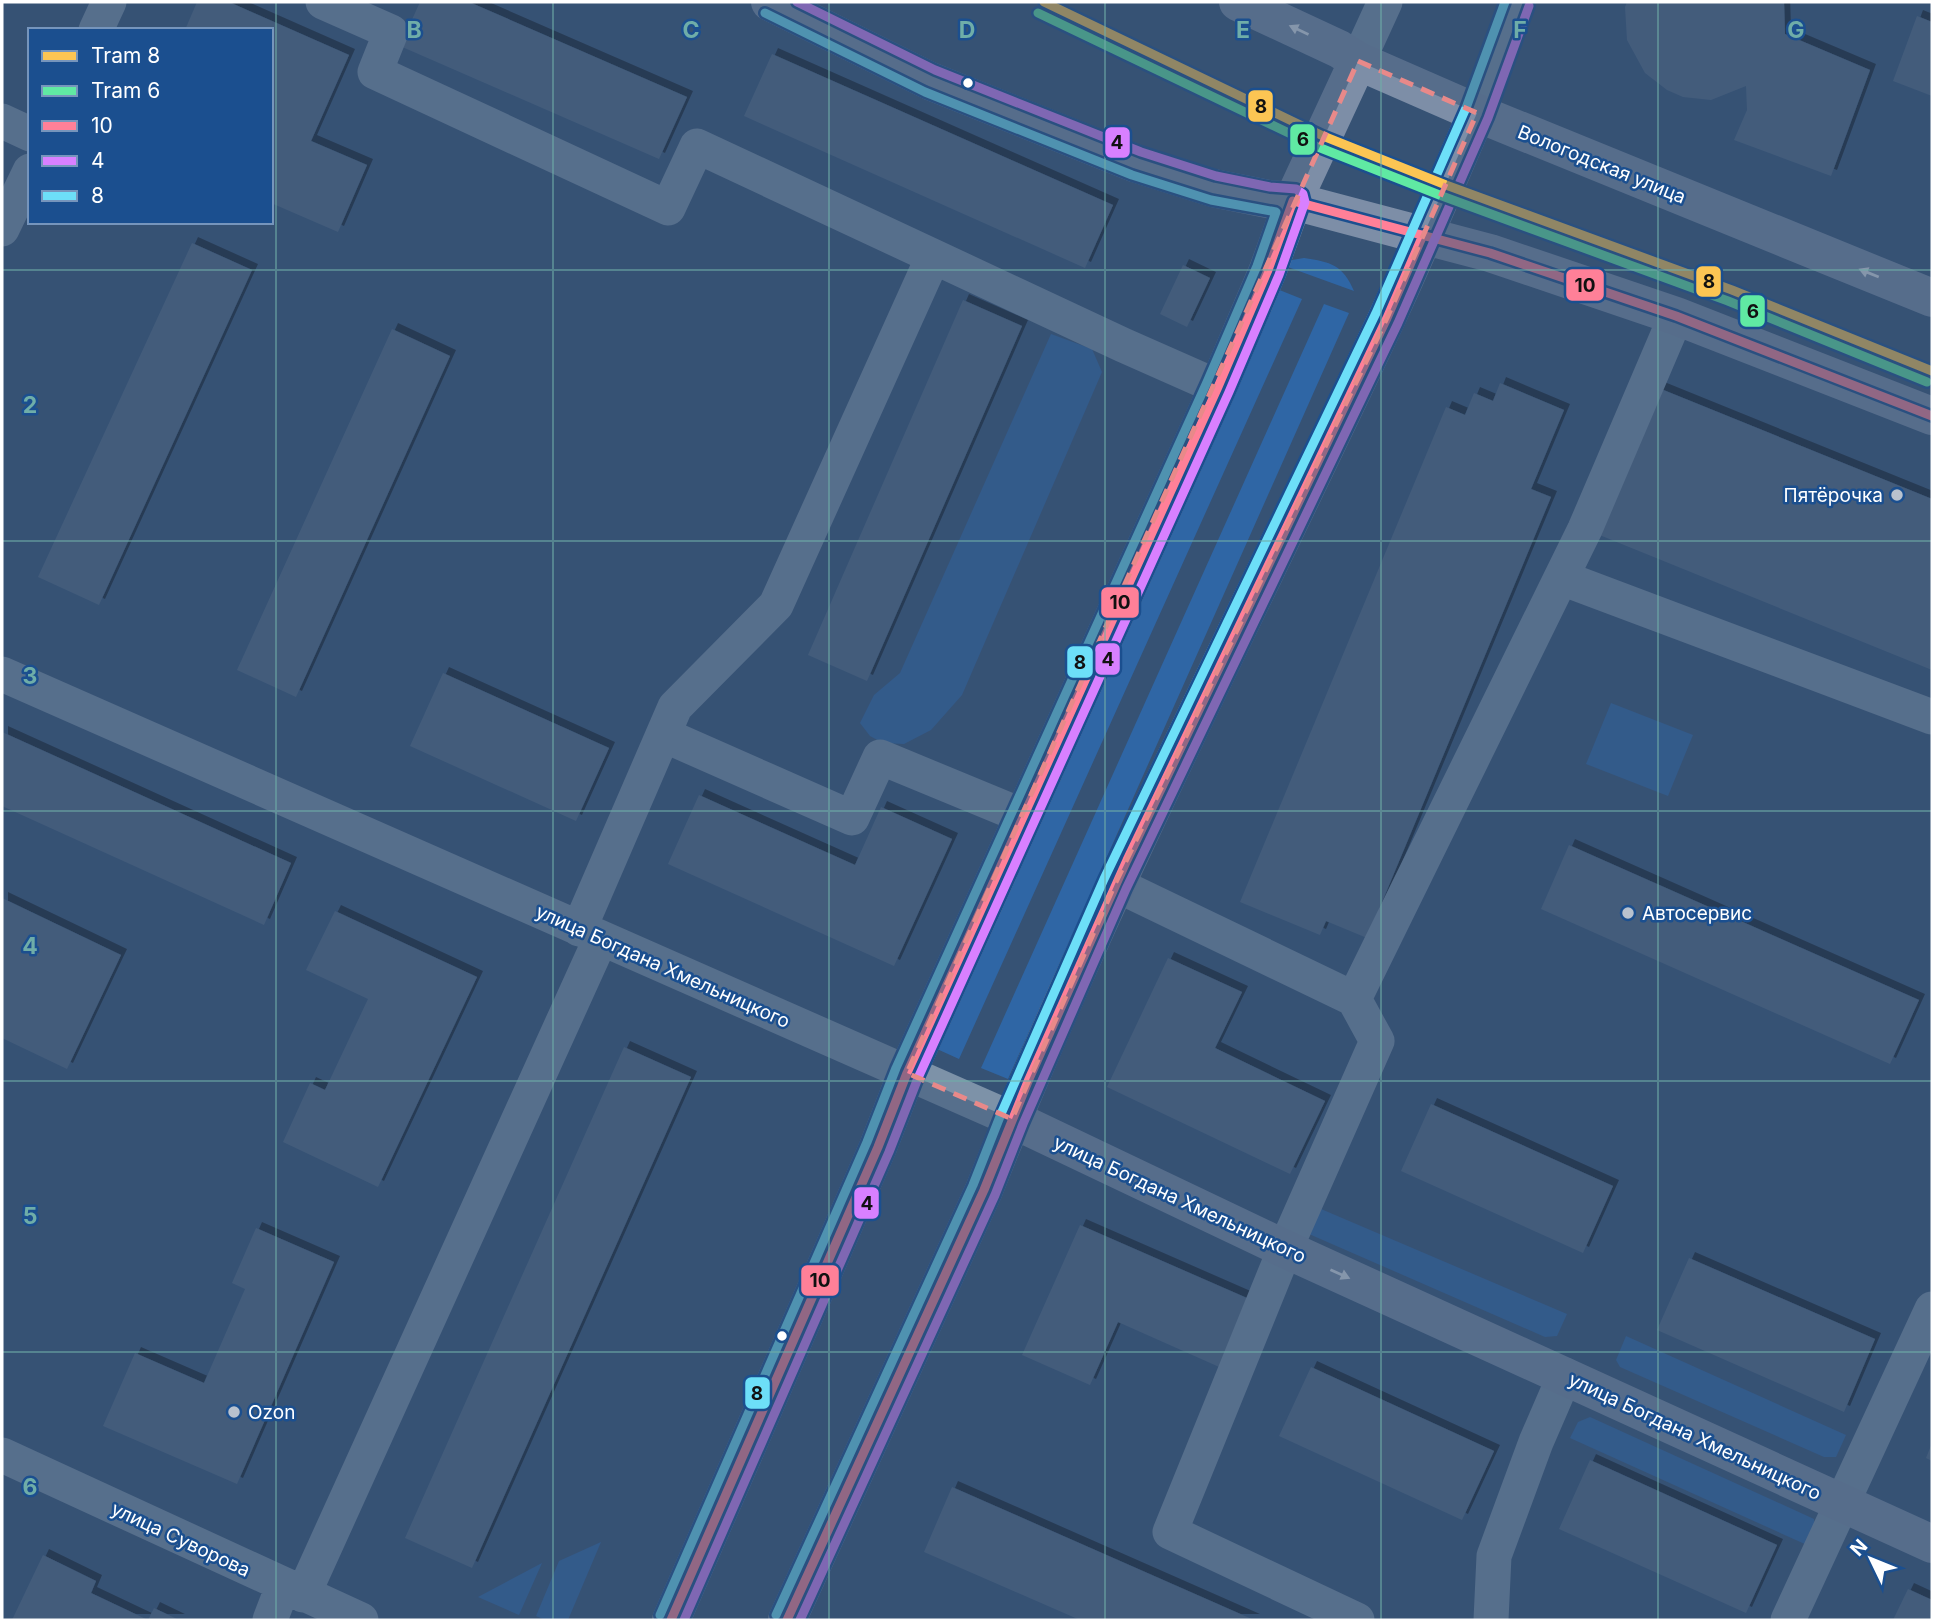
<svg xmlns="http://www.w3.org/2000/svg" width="1934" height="1622" font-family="Inter,sans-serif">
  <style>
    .green { fill: #2f66a5 }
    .building { fill: #526984; filter: url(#shadow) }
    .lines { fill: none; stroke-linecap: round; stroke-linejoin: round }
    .minor { stroke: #7d92a8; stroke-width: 35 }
    .major { stroke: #7d8ea7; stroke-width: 38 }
    .bus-1-casing { stroke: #1b4f8f; stroke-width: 14 }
    .bus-2-casing { stroke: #1b4f8f; stroke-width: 14 }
    .bus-3-casing { stroke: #1b4f8f; stroke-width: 14 }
    .bus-1 { stroke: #ff8098; stroke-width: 9 }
    .bus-2 { stroke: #d880ff; stroke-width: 9 }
    .bus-3 { stroke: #6ddff8; stroke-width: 9 }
    .tram-1-casing { stroke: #1b4f8f; stroke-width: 14 }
    .tram-2-casing { stroke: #1b4f8f; stroke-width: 14 }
    .tram-1 { stroke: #fcc553; stroke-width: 9 }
    .tram-2 { stroke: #60e9a3; stroke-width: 9 }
    .oneway { fill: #e5e8ed }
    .marked { fill: none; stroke: #e88989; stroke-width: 5; stroke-dasharray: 14 9; stroke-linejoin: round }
    .grid { fill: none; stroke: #6fada8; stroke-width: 2; stroke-opacity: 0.55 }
    .bus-dot { fill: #fff; stroke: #1b4f8f; stroke-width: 2.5 }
    .poi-dot { fill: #b9c2ce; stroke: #1b4f8f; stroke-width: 2.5 }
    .labels { text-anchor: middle; stroke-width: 5; stroke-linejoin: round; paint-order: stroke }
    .street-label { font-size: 19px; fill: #fff; stroke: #1b4f8f }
    .poi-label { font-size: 19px; fill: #fff; stroke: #1b4f8f; text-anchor: start }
    .grid-label { font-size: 23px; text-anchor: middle; font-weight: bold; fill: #6fada8; stroke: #1b4f8f; stroke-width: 5; stroke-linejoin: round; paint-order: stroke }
    .line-badge { stroke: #1b4f8f; stroke-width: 2.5 }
    .pale-badge-label { font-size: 19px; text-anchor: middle; font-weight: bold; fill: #111 }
  </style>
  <defs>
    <filter id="shadow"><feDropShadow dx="6" dy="-6" stdDeviation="0" flood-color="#0009"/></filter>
  </defs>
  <rect width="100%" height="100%" fill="#365274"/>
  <path class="green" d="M1304 258C1331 262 1343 265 1354 291L1285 266 1292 260Z
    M1277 289 1302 299 959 1059 937 1049Z
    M1324 304 1349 313 1008 1079 981 1068Z
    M1051 334 1092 349 1102 372 962 695 931 730 904 744 883 743 870 736 860 723 874 695 900 673Z
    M1611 703 1693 735 1668 796 1586 764Z
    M1314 1206 1567 1314 1557 1336 1545 1337 1309 1234Z
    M1626 1336 1846 1435 1836 1457H1824L1620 1367 1616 1360Z
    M1590 1417 1814 1519 1815 1527 1807 1545 1570 1438 1578 1422Z
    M601 1542 568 1620H545L536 1616 559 1561Z
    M542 1563 519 1615 478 1597Z"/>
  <path class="building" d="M197 2H229L349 55 311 141 367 165 338 232 271 203V30H185Z
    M420 2H469L687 97 659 159 400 46Z
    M1627 2H1784L1785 34 1870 70 1831 176 1734 140 1747 110 1746 86 1711 100 1683 97 1667 90 1645 73 1627 40 1625 7Z
    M1917 16 1932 22V96L1893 81Z
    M772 54 1113 205 1085 268 744 116Z
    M192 243 252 270 99 605 38 577Z
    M1183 265 1210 278 1187 327 1160 314Z
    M963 300 1022 326 867 681 808 655Z
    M392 329 450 356 296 697 237 670Z
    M1500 383 1564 410 1531 489 1551 497 1367 938 1326 921 1320 935 1240 902 1446 407 1465 415 1474 393 1493 401Z
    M1656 387 1932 499V670L1597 534Z
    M443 673 609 748 576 821 410 746Z
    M2 732 291 863 264 925 2 806Z
    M699 795 855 865 881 807 952 839 894 966 668 864Z
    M1569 845 1919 1000 1890 1064 1541 909Z
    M2 898 121 955 67 1069 2 1038Z
    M335 911 477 977 378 1187 283 1142 310 1083 325 1090 368 999 306 970Z
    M1168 958 1242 992 1215 1048 1325 1101 1290 1174 1107 1087Z
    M624 1047 691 1077 472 1568 405 1538Z
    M1431 1104 1613 1186 1583 1253 1401 1171Z
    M1080 1225 1256 1302 1226 1370 1118 1322 1090 1385 1022 1355Z
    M256 1228 334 1262 237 1484 103 1426 135 1353 204 1383 245 1289 232 1283Z
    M1689 1258 1875 1339 1844 1412 1657 1330Z
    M1311 1367 1494 1451 1462 1520 1279 1436Z
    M1932 1443V1461L1926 1458Z
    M1590 1460 1777 1545 1746 1613 1559 1529Z
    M952 1487 1254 1620H1080L924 1552Z
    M43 1555 96 1581 91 1593 148 1620 154 1608 179 1620H12Z
    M1908 1589 1932 1600V1620H1893Z"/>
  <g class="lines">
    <path class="minor" d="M323 2 391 32 375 72 668 208 697 146 1123 345 1218 387
      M96 30 109 2
      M1358 61 1385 2
      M1477 113 1518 2
      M2 121 30 134
      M2 229 30 171
      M1562 578 1932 717
      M2 674 1012 1119
      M664 735 852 818 880 757 1023 816
      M1115 884 1354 999 1377 1041 1285 1249 1170 1532 1357 1620
      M579 929 675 707 776 605 933 257
      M1354 999 1585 529 1676 316
      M2 1455 361 1620
      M303 1595 601 938
      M270 1620 283 1586
      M1491 1620 1494 1556 1536 1442 1565 1375
      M1788 1620 1932 1309"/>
    <path class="major" d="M770 2 930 81 1137 164 1213 188 1268 199 1293 201 1490 253 1676 316 1932 416
      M1238 2 1339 49 1358 61 1477 113 1932 298
      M1012 1119 1285 1249 1932 1544
      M671 1620 878 1147 907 1073 1218 387 1268 270 1293 201 1358 61
      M787 1620 984 1190C1102 893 1250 610 1386 320 1418 252 1447 182 1477 113"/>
    <defs>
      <path id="bus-1" d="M671 1620 878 1147 907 1073 1218 387 1268 270 1293 201 1490 253 1676 316 1932 416
        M787 1620 984 1190 1029 1079 1127 860 1387 318 1423 235"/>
      <path id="bus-2" d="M684 1620 889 1152 918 1078 1229 392 1279 275 1305 202 1303 194 1296 189 1270 187 1216 176 1141 152 935 70 797 2
        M800 1620 995 1195 1023 1124 1126 889 1398 323 1488 118 1529 6"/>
      <path id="bus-3" d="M660 1615 867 1142 896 1068 1207 382 1257 266 1276 212 1211 200 1132 175 925 92 765 13
        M776 1615 973 1185 1001 1114 1104 879 1376 313 1466 108 1505 2"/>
    </defs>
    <use href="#bus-1" class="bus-1-casing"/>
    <use href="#bus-2" class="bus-2-casing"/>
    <use href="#bus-3" class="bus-3-casing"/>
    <use href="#bus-1" class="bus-1"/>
    <use href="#bus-2" class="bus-2"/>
    <use href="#bus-3" class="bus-3"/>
    <defs>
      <path id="tram-1" d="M1044 2 1323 136 1446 185 1732 290 1932 371"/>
      <path id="tram-2" d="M1038 13 1318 147 1442 196 1728 301 1927 382"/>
    </defs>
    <use href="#tram-1" class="tram-1-casing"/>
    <use href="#tram-2" class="tram-2-casing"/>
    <use href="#tram-1" class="tram-1"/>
    <use href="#tram-2" class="tram-2"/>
  </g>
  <defs><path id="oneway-solid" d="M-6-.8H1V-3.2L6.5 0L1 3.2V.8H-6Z" transform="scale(1.75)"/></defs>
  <g class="oneway">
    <use href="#oneway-solid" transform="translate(1299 30) rotate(-155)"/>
    <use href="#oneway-solid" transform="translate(1869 273) rotate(-158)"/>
    <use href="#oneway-solid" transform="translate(1340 1274) rotate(24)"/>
  </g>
  <path d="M0 0H1934V1622H0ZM1358 61 1477 113 1387 318 1115 884 1012 1119 907 1073Z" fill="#365274" fill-opacity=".55" fill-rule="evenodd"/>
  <path class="marked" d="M1358 61 1477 113 1387 318 1115 884 1012 1119 907 1073Z"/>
  <path class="grid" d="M276 2V1620M553 2V1620M829 2V1620M1105 2V1620M1381 2V1620M1658 2V1620M2 270H1932M2 541H1932M2 811H1932M2 1081H1932M2 1352H1932"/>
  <g class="bus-dot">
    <circle cx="968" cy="83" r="6"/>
    <circle cx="782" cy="1336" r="6"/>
  </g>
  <g class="poi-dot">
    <circle cx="1897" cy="495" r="7"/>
    <circle cx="1628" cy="913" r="7"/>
    <circle cx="234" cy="1412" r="7"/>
  </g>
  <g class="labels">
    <g class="street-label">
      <text transform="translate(1602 164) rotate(22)" y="7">Вологодская улица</text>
      <text transform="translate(663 966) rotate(24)" y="7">улица Богдана Хмельницкого</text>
      <text transform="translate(1180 1199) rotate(25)" y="7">улица Богдана Хмельницкого</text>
      <text transform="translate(1695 1436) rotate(25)" y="7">улица Богдана Хмельницкого</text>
      <text transform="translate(181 1539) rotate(25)" y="7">улица Суворова</text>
    </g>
    <g class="poi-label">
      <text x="1883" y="502" text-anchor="end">Пятёрочка</text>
      <text x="1642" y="920">Автосервис</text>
      <text x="248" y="1419">Ozon</text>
    </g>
  </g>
  <g class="grid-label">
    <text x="414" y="38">B</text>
    <text x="691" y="38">C</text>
    <text x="967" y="38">D</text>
    <text x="1243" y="38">E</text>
    <text x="1520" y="38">F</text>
    <text x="1796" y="38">G</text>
    <text x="30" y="413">2</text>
    <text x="30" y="684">3</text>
    <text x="30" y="954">4</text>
    <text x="30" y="1224">5</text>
    <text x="30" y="1495">6</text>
  </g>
  <g class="line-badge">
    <rect x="1247" y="89" width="27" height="34" rx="7" fill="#fcc553"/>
    <rect x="1289" y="123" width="27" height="33" rx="7" fill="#60e9a3"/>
    <rect x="1104" y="126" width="27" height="33" rx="7" fill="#d880ff"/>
    <rect x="1695" y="265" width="27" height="33" rx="7" fill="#fcc553"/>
    <rect x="1565" y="268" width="40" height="34" rx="7" fill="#ff8098"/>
    <rect x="1739" y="294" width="27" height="34" rx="7" fill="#60e9a3"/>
    <rect x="1100" y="586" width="40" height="33" rx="7" fill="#ff8098"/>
    <rect x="1094" y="642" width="27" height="34" rx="7" fill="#d880ff"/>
    <rect x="1066" y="645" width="28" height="34" rx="7" fill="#6ddff8"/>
    <rect x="853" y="1186" width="27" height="34" rx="7" fill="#d880ff"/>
    <rect x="800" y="1264" width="40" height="33" rx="7" fill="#ff8098"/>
    <rect x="744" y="1376" width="27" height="34" rx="7" fill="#6ddff8"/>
  </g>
  <g class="pale-badge-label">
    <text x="1261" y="113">8</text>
    <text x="1303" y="146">6</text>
    <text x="1117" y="149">4</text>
    <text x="1709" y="288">8</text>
    <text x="1585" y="292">10</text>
    <text x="1753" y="318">6</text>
    <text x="1120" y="609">10</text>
    <text x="1108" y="666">4</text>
    <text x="1080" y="669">8</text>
    <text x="867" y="1210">4</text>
    <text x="820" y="1287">10</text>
    <text x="757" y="1400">8</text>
  </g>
  <rect width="1934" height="1622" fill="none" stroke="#ffffff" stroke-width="7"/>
  <rect x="28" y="28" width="245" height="196" fill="#1b4f8f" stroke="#7695bc" stroke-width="2"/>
  <rect x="42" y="51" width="35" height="10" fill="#fcc553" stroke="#7695bc" stroke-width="2"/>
  <text x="91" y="63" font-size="21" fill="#ffffff">Tram 8</text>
  <rect x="42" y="86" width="35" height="10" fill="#60e9a3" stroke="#7695bc" stroke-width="2"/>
  <text x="91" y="98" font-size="21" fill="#ffffff">Tram 6</text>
  <rect x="42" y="121" width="35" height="10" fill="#ff8098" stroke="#7695bc" stroke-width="2"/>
  <text x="91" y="133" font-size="21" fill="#ffffff">10</text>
  <rect x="42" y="156" width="35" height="10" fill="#d880ff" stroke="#7695bc" stroke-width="2"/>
  <text x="91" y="168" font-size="21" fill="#ffffff">4</text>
  <rect x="42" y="191" width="35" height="10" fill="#6ddff8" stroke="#7695bc" stroke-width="2"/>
  <text x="91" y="203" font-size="21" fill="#ffffff">8</text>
  <g transform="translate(1871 1559) rotate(313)" stroke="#1b4f8f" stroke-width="5" paint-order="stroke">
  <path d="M0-5L12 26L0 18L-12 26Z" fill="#ffffff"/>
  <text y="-10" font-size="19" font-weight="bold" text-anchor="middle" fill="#ffffff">N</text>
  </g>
</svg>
